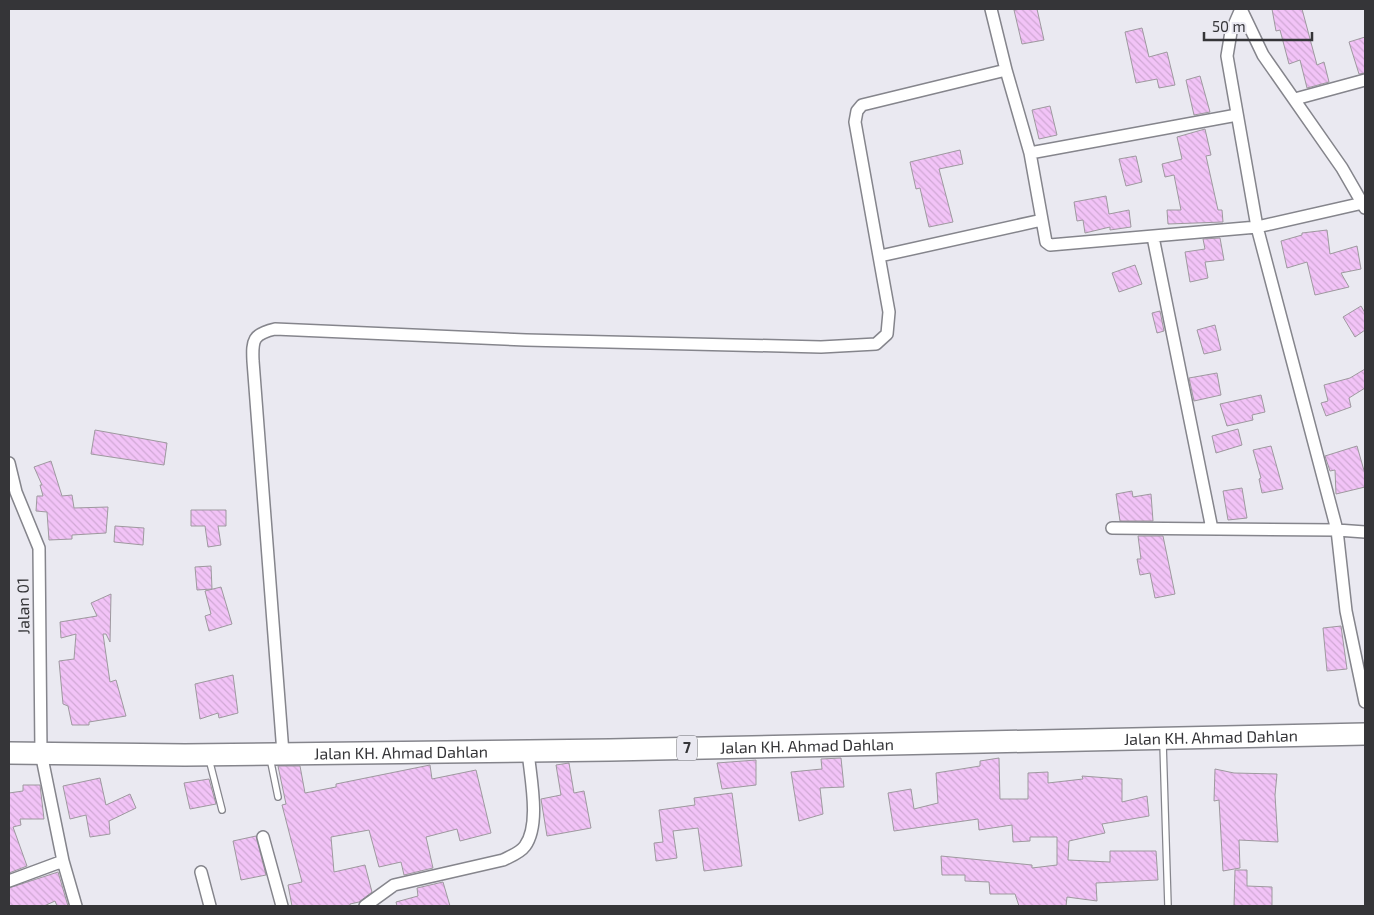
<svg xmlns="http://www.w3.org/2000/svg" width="1374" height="915" font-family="'Exo 2',sans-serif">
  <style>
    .building { fill: url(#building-back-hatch); stroke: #9e999f }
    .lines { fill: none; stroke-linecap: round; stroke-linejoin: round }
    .lane-casing { stroke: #85858c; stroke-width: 8 }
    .street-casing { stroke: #85858c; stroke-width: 14 }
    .highway-casing { stroke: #85858c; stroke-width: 24 }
    .lane { stroke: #fff; stroke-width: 5.5 }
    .street { stroke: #fff; stroke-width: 11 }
    .highway { stroke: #fff; stroke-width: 21 }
    .labels { text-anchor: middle; stroke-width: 4; stroke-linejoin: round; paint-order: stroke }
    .shield { fill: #eae9f1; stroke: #6b6b70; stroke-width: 1 }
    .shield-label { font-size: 15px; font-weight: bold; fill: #353538 }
    .street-label { font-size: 16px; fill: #353538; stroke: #eae9f1 }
  </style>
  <defs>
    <pattern id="building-back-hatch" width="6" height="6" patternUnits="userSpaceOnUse" patternTransform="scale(1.25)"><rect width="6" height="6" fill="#f2c3f7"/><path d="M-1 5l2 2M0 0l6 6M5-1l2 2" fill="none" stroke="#d0a8d4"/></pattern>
  </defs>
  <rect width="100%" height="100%" fill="#eae9f1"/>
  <path class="building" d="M1023 9H1037L1044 40 1022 44 1014 10Z
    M1272 9H1302L1317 65 1324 62 1329 82 1307 88 1300 60 1289 64 1280 30 1276 31Z
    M1142 28 1149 57 1167 52 1175 85 1159 88 1157 79 1136 83 1125 32Z
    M1365 37V73L1359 74 1349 42Z
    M1200 76 1210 112 1194 115 1186 80Z
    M1050 106 1057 135 1039 139 1032 110Z
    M1205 129 1211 155 1206 156 1218 210H1222L1223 222 1168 224 1167 210H1181L1174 175 1165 177 1162 164 1182 159 1177 137Z
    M960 150 963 164 939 169 953 222 929 227 920 188 916 189 910 162Z
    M1136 156 1142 182 1126 186 1119 159Z
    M1106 196 1109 214 1129 210 1131 227 1110 230V227L1085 233 1083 220 1077 221 1074 202Z
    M1327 230 1330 254 1357 246 1361 269 1341 273 1349 287 1315 295 1307 262 1287 268 1281 241 1302 235V233Z
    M1220 238 1224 260 1205 262 1208 278 1190 282 1185 252 1205 249 1203 239Z
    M1135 265 1142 284 1119 292 1112 273Z
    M1361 306 1365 313V330L1355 337 1343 317Z
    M1160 311 1164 331 1157 333 1152 313Z
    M1215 325 1221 350 1204 354 1197 330Z
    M1365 369V388L1349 398 1351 407 1326 416 1321 403 1328 401 1324 385 1350 378Z
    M1217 373 1221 395 1194 401 1189 378Z
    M1261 395 1265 412 1252 415 1253 420 1227 426 1220 404Z
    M1238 429 1242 445 1216 453 1212 436Z
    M95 430 167 443 164 465 91 454Z
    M1271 446 1283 489 1262 493 1259 479 1261 478 1253 450Z
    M1357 446 1365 474V487L1336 494 1335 470 1330 471 1325 456Z
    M51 461 62 496 72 495 74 508 108 507 106 533 72 535V539L49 540 47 512 36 511 37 496H43L40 485H42L34 467Z
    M1242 488 1247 518 1228 520 1223 491Z
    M1132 491 1133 497 1151 494 1153 521H1120L1116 494Z
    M191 510H226V526H218L221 545 208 547 205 526H191Z
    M115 526 144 528 143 545 114 542Z
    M1138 536H1163L1175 594 1155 598 1150 573 1140 575 1137 559H1141Z
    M211 566 212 589 197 590 195 567Z
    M221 587 232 624 209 631 205 616 211 614 205 591Z
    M111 594 110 642 106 634H103L110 682 116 680 126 716 89 722V725H72L68 706 63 704 59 661 74 659 76 634 61 638 60 622 97 616 91 603Z
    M1341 626 1347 669 1327 671 1323 628Z
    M233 675 238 713 219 718 218 713 200 719 195 684Z
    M841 758 844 787 820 788 823 814 799 821 791 772 822 769 821 759Z
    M999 758 1000 799H1028V773L1048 772V783L1083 779 1082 776 1122 779V802L1147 796 1149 816 1102 824 1105 833 1069 841 1068 860 1110 862V851H1156L1158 880 1096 883 1097 901 1067 897 1066 906H1019L1015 894H990L989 882 965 881V875H942L941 856 1032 865V868L1057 865V837H1030V841L1013 842 1012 825 979 830 978 819 894 831 888 793 911 789 914 809 938 803 936 773 980 766V761Z
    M756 760V785L722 789 717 763Z
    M569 763 574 793 584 791 591 828 547 836 541 799 561 795 556 765Z
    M430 765 432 779 476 770 491 833 460 841 457 829 426 837 433 868 404 875 401 862 379 867 369 830 331 837 334 872 365 865 372 892 359 902 350 904V906H292L288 885 302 882 282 805 286 804 278 766H300L305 793 336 787V784Z
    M1215 769 1234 773 1277 774 1275 795 1278 842 1239 840 1240 868 1223 871 1219 800 1214 801Z
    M100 778 106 805 130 794 136 808 109 821 110 834 90 837 86 815 70 819 63 786Z
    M209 779 216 804 190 809 184 783Z
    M23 785H40L44 819H20L21 825 13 827 27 866 9 873V793L23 791Z
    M732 793 742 866 704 871 698 828 673 831 677 858 656 861 654 843 663 842 659 810 695 805 694 798Z
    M256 836 266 875 241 880 233 841Z
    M1235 870H1247V886L1272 887V906H1234Z
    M58 872 68 906H57L55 901 44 906H9V888Z
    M443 882 450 906H397L396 902 418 896 417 888Z"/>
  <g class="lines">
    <defs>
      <path id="lane" d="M1163 743 1168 906
        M270 758 278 797
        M209 759 222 810"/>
      <path id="street" d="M1241 9 1231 32 1227 56 1257 227 1337 530 1346 611 1365 702
        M1241 9 1263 55 1342 168 1365 208
        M1006 70 1030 153 1046 242 1050 245 1257 227 1363 203
        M1295 99 1365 80
        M1030 153 1237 115
        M1153 237 1212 529
        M880 256 1042 220
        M9 463 16 492 39 548 41 753 63 861 76 906
        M1112 528 1337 530 1365 532
        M283 753C272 623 264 492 253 361 252 340 253 334 275 329L526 340 821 347 876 344 887 334 889 312 855 122 857 111 862 105 1006 70 991 9
        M263 837 282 906
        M201 872 210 906
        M9 881 63 861
        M365 906 394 885 503 860C511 856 520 853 525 846 541 824 530 776 528 751"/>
      <g id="highway">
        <path id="s1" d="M9 753 185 755 610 750 1365 734"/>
      </g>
    </defs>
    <use href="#lane" class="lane-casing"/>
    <use href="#street" class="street-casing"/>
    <use href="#highway" class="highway-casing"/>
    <use href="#lane" class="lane"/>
    <use href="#street" class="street"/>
    <use href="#highway" class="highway"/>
  </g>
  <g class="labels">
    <rect class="shield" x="677" y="735.5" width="20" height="25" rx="4"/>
    <g class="shield-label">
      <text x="687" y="753">7</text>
    </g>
    <g class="street-label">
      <text transform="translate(23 606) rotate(-91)" y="6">Jalan 01</text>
      <text dy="6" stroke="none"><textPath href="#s1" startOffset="1202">Jalan KH. Ahmad Dahlan</textPath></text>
      <text dy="6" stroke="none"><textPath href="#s1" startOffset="798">Jalan KH. Ahmad Dahlan</textPath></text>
      <text dy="6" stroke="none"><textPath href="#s1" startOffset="392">Jalan KH. Ahmad Dahlan</textPath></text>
    </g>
  </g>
  <rect width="1374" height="915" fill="none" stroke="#353538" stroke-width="20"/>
  <path d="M1204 32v8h108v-8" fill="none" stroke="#353538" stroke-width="2.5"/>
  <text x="1212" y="32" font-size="15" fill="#353538" stroke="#eae9f1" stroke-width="4" paint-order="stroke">50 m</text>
</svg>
